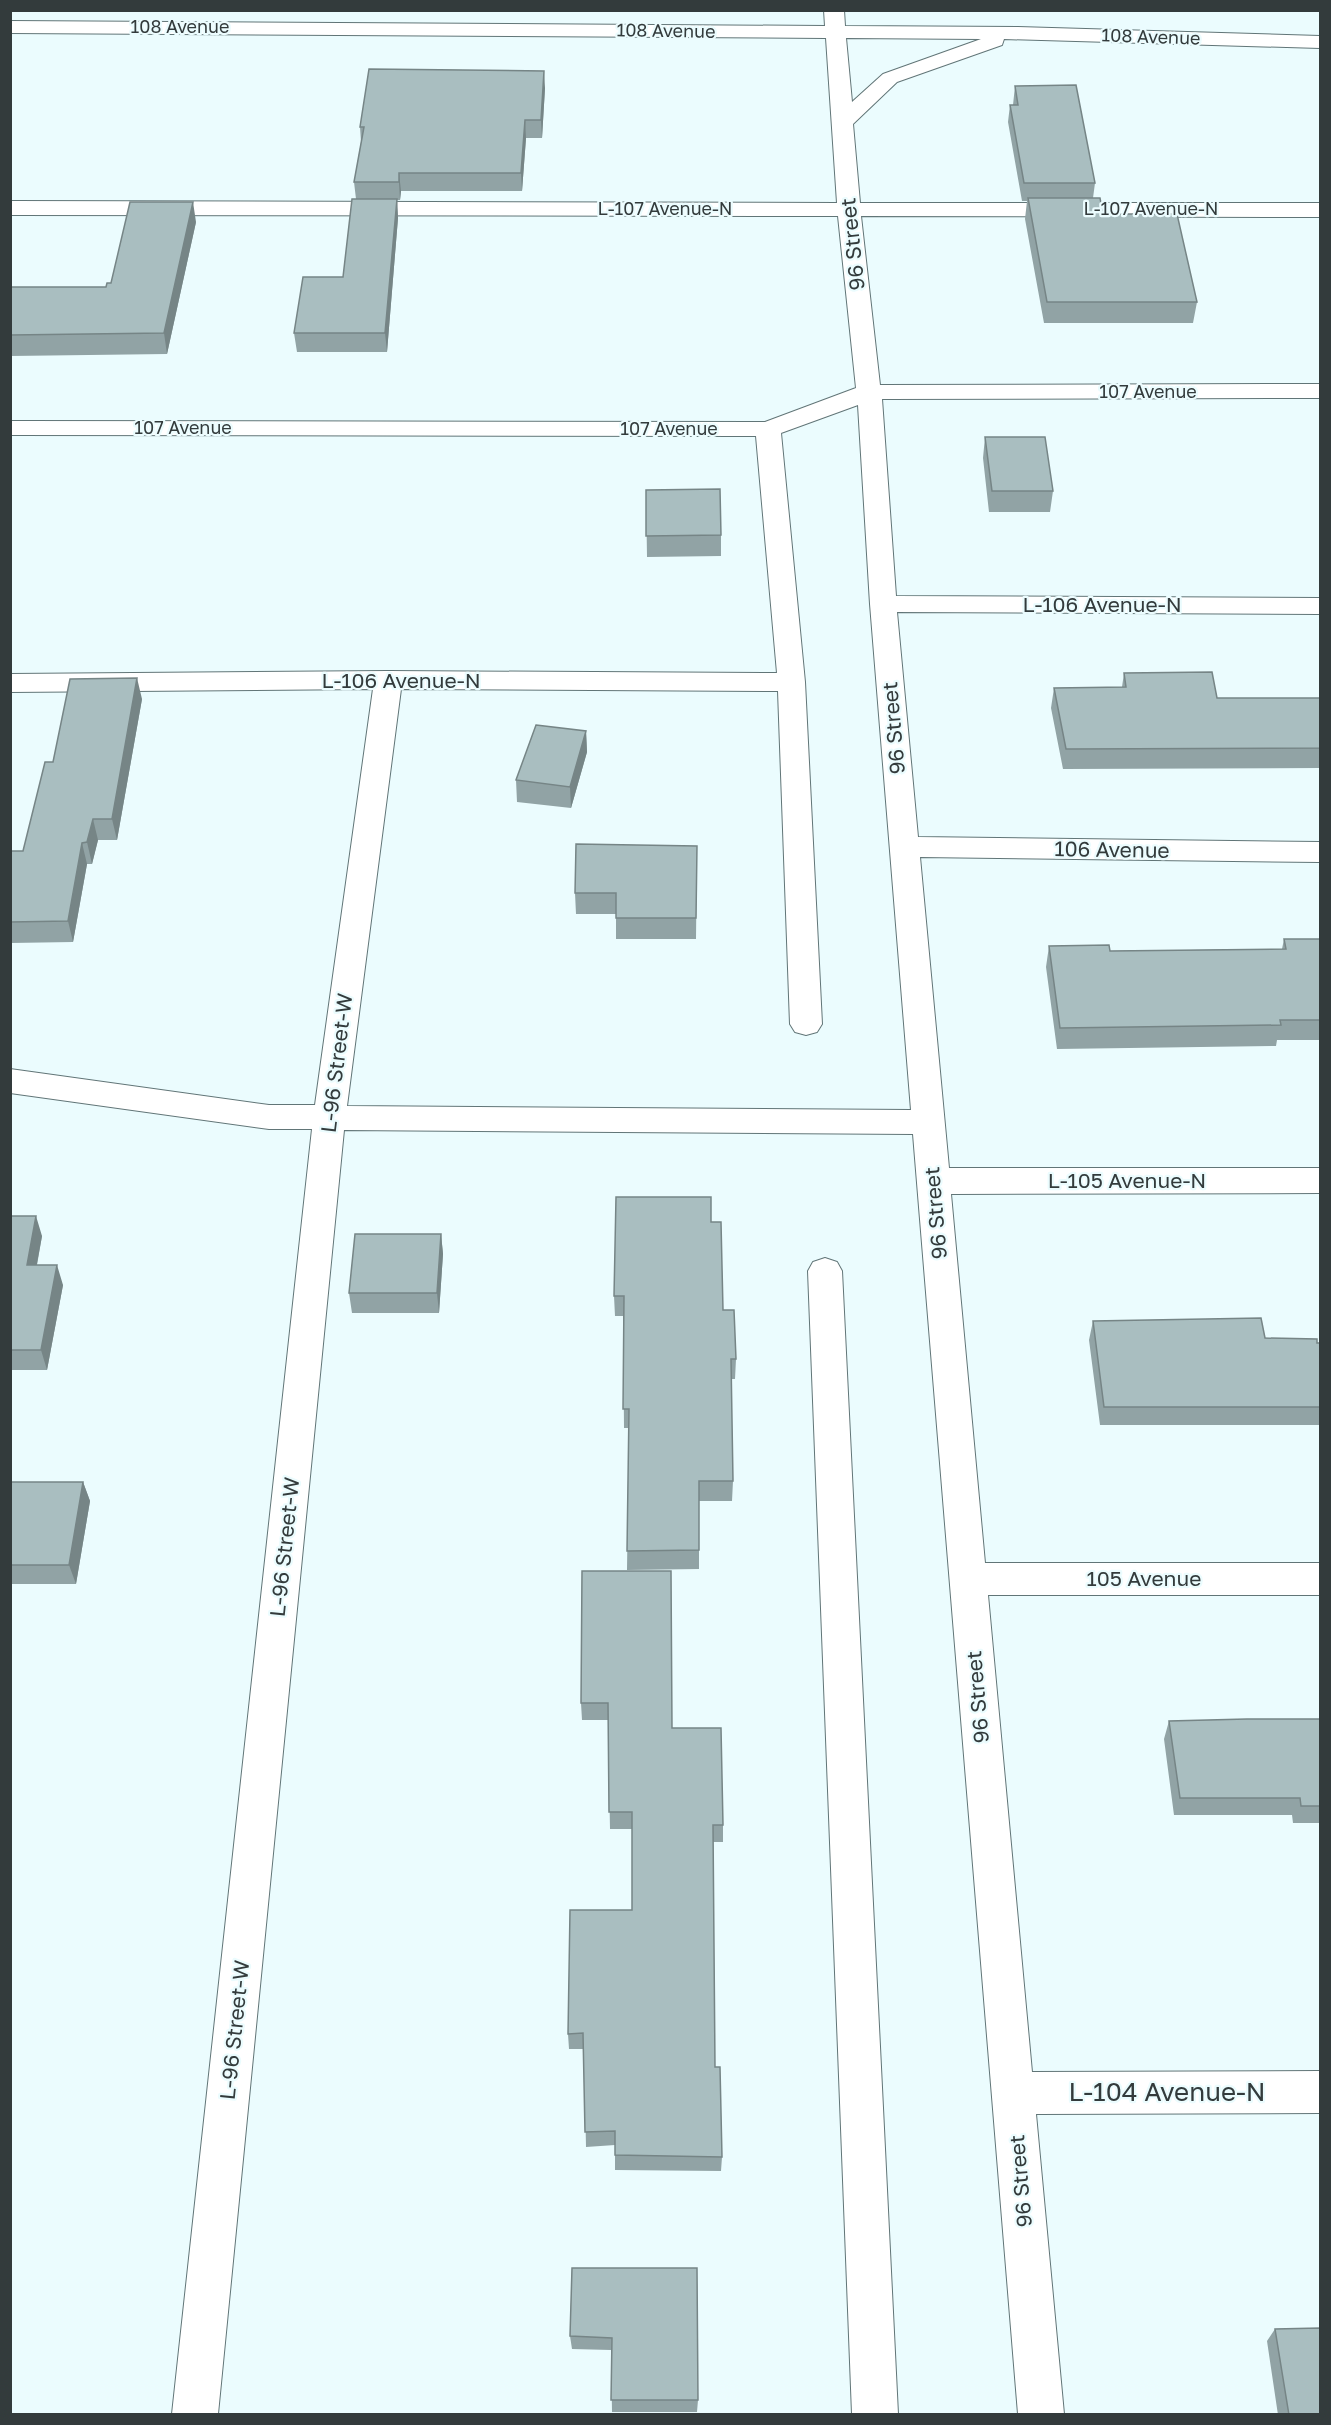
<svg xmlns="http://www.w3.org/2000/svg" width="1331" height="2425" font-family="'Golos Text',sans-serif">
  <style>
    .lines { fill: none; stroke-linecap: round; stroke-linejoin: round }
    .minor-casing { stroke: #617577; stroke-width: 2 }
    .minor { fill: #fff; fill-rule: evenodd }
    .wall { fill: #91a3a5 }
    .shaded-wall { fill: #768586 }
    .building { fill: #a9bec0; stroke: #768586; stroke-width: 1.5 }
    .labels { text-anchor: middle; stroke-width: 4.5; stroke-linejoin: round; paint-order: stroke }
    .far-street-label { font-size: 18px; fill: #333b3c; stroke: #ebfcfe }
    .street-label { font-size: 21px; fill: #333b3c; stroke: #ebfcfe }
    .near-street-label { font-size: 26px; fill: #333b3c; stroke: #ebfcfe }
  </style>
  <rect width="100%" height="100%" fill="#ebfcfe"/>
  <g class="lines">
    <defs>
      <path id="minor" d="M824 10H844L845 26 1018 27 1320 36V48L1004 39 1002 45 897 82 853 124 860 203H1320V217L861 216 880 385 1320 384V398L882 399 896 596 1320 598V614L897 612 918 837 1320 842V862L920 857 949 1168H1320V1193L951 1194 985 1563H1320V1595H988L1032 2072 1320 2071V2113L1036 2114 1064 2414H1018L913 1134 344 1130 218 2414H172L312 1129H269L10 1093V1069L269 1105H315L373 689 10 692V674L388 671 777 673 756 436 10 435V421L765 422 856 388 838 216 10 215V201L837 203 826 38 10 33V21L825 26ZM846 38 981 39 883 74 852 102ZM858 405 870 604 911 1110 347 1106 401 689 778 691 790 1024 795 1032 806 1035 817 1032 822 1024 805 682 781 433Z
        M825 1258 837 1262 842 1271 898 2414H852L808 1271 813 1262Z"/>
    </defs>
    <use href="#minor" class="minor-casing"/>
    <use href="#minor" class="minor"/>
  </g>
  <path class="wall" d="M1015 86 1095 183 1093 198 1103 214 1197 302 1193 323H1044L1025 219 1027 201H1022L1008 122 1010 105H1013Z
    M545 88 542 138H526L522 191H401L400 200H397L398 218 387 352H297L294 333 343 277 356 199 354 182 361 142 360 127Z
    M196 222 167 354 10 356V287H106Z
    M985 437 1053 491 1050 512H989L983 458Z
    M646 490 721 535V556L647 557Z
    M1124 673 1217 698H1320V768L1063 769 1051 708 1054 688 1122 687Z
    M142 699 117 840H98L92 864H87L73 942 10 943 11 851H23L53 762Z
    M586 731 587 752 571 808 517 802 516 780Z
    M697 846 696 939H616V914H576L575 893Z
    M1284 939H1320V1040H1277L1276 1046 1057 1049 1046 967 1049 946 1110 951 1282 949Z
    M10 1216 42 1236 37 1265 63 1285 47 1370H10Z
    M711 1222 723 1310 736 1359 735 1379H731L733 1481 732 1501H699V1569L627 1570 629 1428H624L623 1316H615L614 1296Z
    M441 1234 443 1254 439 1313H352L349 1293Z
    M1093 1321 1320 1343V1425H1100L1089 1340Z
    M10 1482H83L90 1501 76 1584H10Z
    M582 1571 672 1728 723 1825V1842H713L715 2067 722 2157 721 2171 615 2170V2145L586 2147 584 2049H569L568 2034 632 1910V1829H610L608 1720H582L581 1703Z
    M1320 1719V1823H1293L1292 1815H1174L1164 1739 1169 1721Z
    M572 2268 698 2400 697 2412H612L611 2350 572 2349 570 2336Z
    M1275 2329 1320 2415H1278L1267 2341Z"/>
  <path class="shaded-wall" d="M544 71 545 88 542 138 541 120Z
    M525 120 526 138 522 191 521 173Z
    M399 173 401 191 400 200 399 182Z
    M397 199 398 218 387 352 385 333Z
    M193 202 196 222 167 354 164 333Z
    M137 678 142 699 117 840 112 819Z
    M586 731 587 752 571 808 570 787Z
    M93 819 98 840 92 864 87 842Z
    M82 843 87 864 73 942 68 921Z
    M36 1216 42 1236 33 1285 27 1265Z
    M441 1234 443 1254 439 1313 437 1293Z
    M57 1265 63 1285 47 1370 41 1350Z
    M83 1482 90 1501 76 1584 69 1565Z"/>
  <path class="building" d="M369 69 544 71 541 120H525L521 173H399V182H354L364 127H360Z
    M1076 85 1095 183H1024L1010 105H1018L1015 86Z
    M1028 198H1100L1103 214H1177L1197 302H1047Z
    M352 199H397L385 333H294L303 277H343Z
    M130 202H193L164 333 10 335V287H106L107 283H111Z
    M985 437H1045L1053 491H992Z
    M720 489 721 535 646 536V490Z
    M1212 672 1217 698H1320V748L1066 749 1054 688 1126 687 1124 673Z
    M137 678 112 819H93L87 842 82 843 68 921 10 922 11 851H23L45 762H53L70 679Z
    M536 725 586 731 570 787 516 780Z
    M576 844 697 846 696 918H616V893H575Z
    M1284 939H1320V1020H1280L1281 1025 1060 1028 1049 946 1109 945 1110 951 1286 949Z
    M616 1197H711V1222H721L723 1310H734L736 1359H731L733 1481H699V1550L627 1551 629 1409H623L624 1296H614Z
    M10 1216H36L27 1265H57L41 1350H10Z
    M355 1234H441L437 1293H349Z
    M1261 1318 1265 1338 1317 1339V1343H1320V1407H1104L1093 1321Z
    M10 1482H83L69 1565H10Z
    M582 1571H671L672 1728H721L723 1825H713L715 2067H720L722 2157 615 2155V2131L585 2132 583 2033 568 2034 570 1910H632V1812H609L608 1703H581Z
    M1247 1719H1320V1806H1301L1300 1798H1180L1169 1721Z
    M572 2268H697L698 2400H611L612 2338 570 2336Z
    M1320 2328V2415H1289L1275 2329Z"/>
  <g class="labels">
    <g class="far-street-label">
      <text x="180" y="33">108 Avenue</text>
      <text transform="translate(666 31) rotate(1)" y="6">108 Avenue</text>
      <text transform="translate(1151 37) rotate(2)" y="6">108 Avenue</text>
      <text x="665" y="215">L-107 Avenue-N</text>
      <text x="1151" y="215">L-107 Avenue-N</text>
      <text x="1148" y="398">107 Avenue</text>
      <text x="183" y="434">107 Avenue</text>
      <text x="669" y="435">107 Avenue</text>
    </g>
    <g class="street-label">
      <text transform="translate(853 244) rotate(-96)" y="7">96 Street</text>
      <text x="1102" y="612">L-106 Avenue-N</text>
      <text x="401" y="688">L-106 Avenue-N</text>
      <text transform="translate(894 728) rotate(-95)" y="7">96 Street</text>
      <text transform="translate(1112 850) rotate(1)" y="7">106 Avenue</text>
      <text transform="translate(337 1063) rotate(-83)" y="7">L-96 Street-W</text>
      <text x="1127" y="1188">L-105 Avenue-N</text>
      <text transform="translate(936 1213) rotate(-95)" y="7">96 Street</text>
      <text transform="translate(285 1547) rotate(-84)" y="7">L-96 Street-W</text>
      <text x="1144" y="1586">105 Avenue</text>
      <text transform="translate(978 1697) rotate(-95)" y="7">96 Street</text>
      <text transform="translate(235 2030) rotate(-84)" y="7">L-96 Street-W</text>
      <text transform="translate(1021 2181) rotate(-95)" y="7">96 Street</text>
    </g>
    <g class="near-street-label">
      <text x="1167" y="2101">L-104 Avenue-N</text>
    </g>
  </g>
  <rect width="1331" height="2425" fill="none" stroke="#333b3c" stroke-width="24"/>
</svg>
